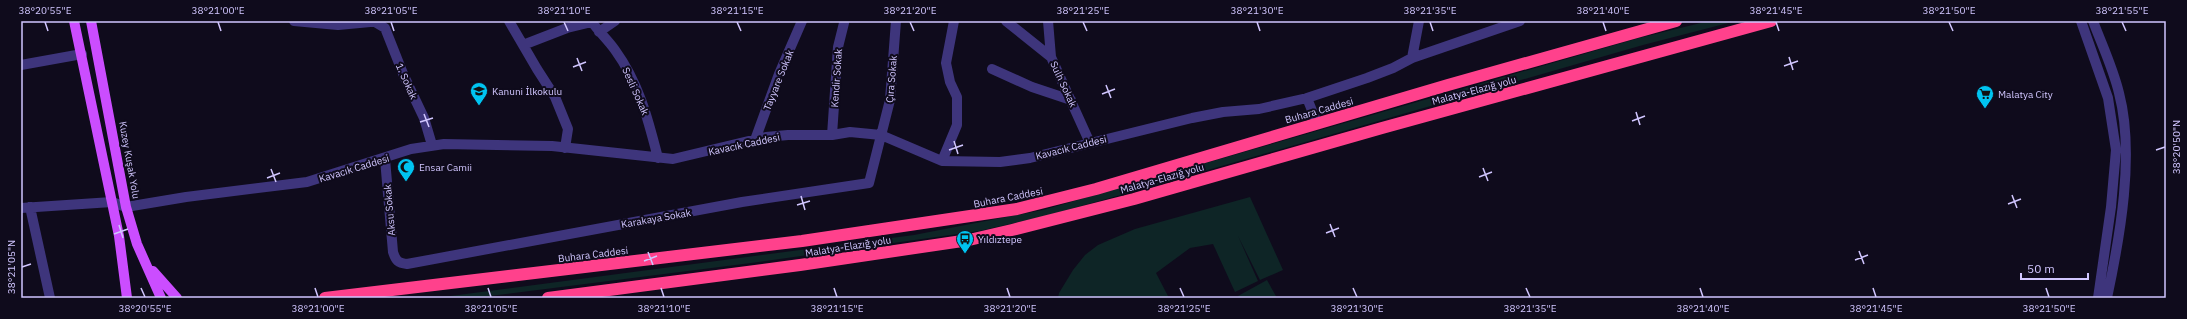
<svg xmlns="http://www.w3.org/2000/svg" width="2187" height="319" font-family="'IBM Plex Sans',sans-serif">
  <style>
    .green { fill: #0e2526 }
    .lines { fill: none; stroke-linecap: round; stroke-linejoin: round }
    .minor { stroke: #3e357c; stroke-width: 10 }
    .major { stroke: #cb4dff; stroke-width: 10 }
    .highway { stroke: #ff418c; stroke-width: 12 }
    .ticks { fill: none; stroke: #d1c6ff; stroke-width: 1.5 }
    .labels { text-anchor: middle; stroke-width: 4; stroke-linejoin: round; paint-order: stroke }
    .street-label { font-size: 10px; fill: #d1c6ff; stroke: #0f0b1c }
    .poi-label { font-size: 10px; fill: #d1c6ff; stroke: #0f0b1c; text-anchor: start }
    .neatline { fill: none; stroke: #d1c6ff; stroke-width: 1.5 }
    .ticks-label { font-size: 10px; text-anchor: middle; fill: #d1c6ff }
  </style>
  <rect width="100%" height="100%" fill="#0f0b1c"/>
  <path class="green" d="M1709 21H1736L1643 45 1128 193 1045 216 979 231 751 263 474 298H435L914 235 1043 210 1639 38Z
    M1250 197 1283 270 1260 280 1238 236 1258 281 1235 292 1213 244 1190 248 1156 273 1169 298H1058L1059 293 1073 270 1085 255 1098 245 1135 229Z
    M1267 280 1277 298H1239L1238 296Z"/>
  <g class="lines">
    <path class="minor" d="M294 21 338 25 381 21
      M509 21 537 69 555 97 568 129 565 148
      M1006 21 1051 57 1090 143
      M1048 21 1051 57
      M2081 21 2108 98 2116 150 2111 207 2098 298
      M2093 21C2102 45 2113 68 2119 93 2135 154 2120 237 2107 298
      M375 22 385 28 404 76 424 118 432 145
      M599 32 615 21
      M523 45 567 28 592 22C599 32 608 40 615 50 639 83 648 119 658 158
      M1412 58 1419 21
      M21 65 82 54
      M992 69 1032 87 1071 100
      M1307 98 1317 123
      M832 135 838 47 844 23
      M755 140 779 74 802 21
      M385 159 393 252C396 261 398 263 407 264L742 202 869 183 890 100 896 21
      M942 161 957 125V97L950 82 946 63 954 21
      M30 207 50 298
      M21 208 112 202 126 207 186 197 307 182 411 149 444 144 552 146 673 159 766 137 788 135H832L850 132 881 135 942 161 1000 162 1030 158 1192 118 1223 112 1259 109 1307 98 1367 78 1393 68 1412 58 1520 21"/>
    <path class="major" d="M74 21 119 236 127 298
      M91 21 126 207 137 244 161 298
      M153 271 177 298"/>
    <path class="highway" d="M325 298 802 241 1017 209 1096 189 1448 85 1676 21
      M548 298 800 265 969 240 1012 230 1134 199 1382 128 1771 21"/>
  </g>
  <path class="ticks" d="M45 22 48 31M218 22 221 31M391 22 394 31M564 22 568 31M737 22 741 31M910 22 914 31M1083 22 1087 31M1257 22 1260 31M1430 22 1433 31M1603 22 1606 31M1776 22 1779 31M1949 22 1953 31M2122 22 2126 31M1789 57 1793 70M577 58 582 71M1784 66 1798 61M573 67 586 62M1106 85 1111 98M1102 94 1115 89M1636 112 1640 125M424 114 429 127M1632 121 1645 116M420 122 433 118M954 141 958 154M949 150 963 145M2156 150 2165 147M1483 168 1488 181M271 169 276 182M1479 177 1492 172M267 178 280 173M2012 195 2017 208M801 196 805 210M2008 204 2021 199M797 205 810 201M1330 224 1335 237M119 225 123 238M1326 233 1339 228M114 234 128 229M1859 251 1864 264M648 252 653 265M1855 260 1868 255M644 261 657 256M22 267 31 264M141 288 145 297M315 288 318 297M488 288 491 297M661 288 664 297M834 288 837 297M1007 288 1010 297M1180 288 1184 297M1353 288 1357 297M1526 288 1530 297M1700 288 1703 297M1873 288 1876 297M2046 288 2049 297"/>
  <defs>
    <symbol id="school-pin" viewBox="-11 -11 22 30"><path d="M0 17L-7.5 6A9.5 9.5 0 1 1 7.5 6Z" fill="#00c4f1" stroke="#0f0b1c"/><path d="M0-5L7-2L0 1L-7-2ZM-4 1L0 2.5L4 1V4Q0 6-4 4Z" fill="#111"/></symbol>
    <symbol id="supermarket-pin" viewBox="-11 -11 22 30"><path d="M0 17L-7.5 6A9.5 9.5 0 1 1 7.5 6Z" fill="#00c4f1" stroke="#0f0b1c"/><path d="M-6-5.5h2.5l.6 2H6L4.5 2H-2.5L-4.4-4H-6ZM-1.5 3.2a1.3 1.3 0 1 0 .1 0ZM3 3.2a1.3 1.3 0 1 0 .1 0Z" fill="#111"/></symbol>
    <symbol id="mosque-pin" viewBox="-11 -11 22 30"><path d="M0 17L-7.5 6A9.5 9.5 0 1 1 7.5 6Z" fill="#00c4f1" stroke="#0f0b1c"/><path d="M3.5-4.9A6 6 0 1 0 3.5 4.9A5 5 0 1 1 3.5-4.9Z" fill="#111"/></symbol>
    <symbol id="bus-pin" viewBox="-11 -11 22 30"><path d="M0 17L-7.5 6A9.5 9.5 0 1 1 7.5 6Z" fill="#00c4f1" stroke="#0f0b1c"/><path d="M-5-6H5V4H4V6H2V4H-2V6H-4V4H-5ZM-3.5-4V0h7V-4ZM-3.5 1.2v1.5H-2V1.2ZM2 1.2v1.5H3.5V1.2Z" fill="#111"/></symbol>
  </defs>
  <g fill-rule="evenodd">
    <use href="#school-pin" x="469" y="81" width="20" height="27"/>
    <use href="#supermarket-pin" x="1975" y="84" width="20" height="27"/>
    <use href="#mosque-pin" x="396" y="157" width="20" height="27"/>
    <use href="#bus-pin" x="955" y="229" width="20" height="27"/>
  </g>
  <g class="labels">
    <g class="street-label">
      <text transform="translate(836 78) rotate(-86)" y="4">Kendir Sokak</text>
      <text transform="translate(891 79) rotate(-85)" y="4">Çıra Sokak</text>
      <text transform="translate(778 80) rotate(-68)" y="4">Tayyare Sokak</text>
      <text transform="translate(407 81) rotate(66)" y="4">1. Sokak</text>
      <text transform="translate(1064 84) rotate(65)" y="4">Sulh Sokak</text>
      <text transform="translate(1474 90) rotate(-15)" y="4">Malatya-Elazığ yolu</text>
      <text transform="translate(636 91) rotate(66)" y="4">Sesli Sokak</text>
      <text transform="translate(1319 110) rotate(-16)" y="4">Buhara Caddesi</text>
      <text transform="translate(744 144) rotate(-12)" y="4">Kavacık Caddesi</text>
      <text transform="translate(1071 147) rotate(-14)" y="4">Kavacık Caddesi</text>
      <text transform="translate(130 160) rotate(80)" y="4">Kuzey Kuşak Yolu</text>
      <text transform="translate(354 168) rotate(-17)" y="4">Kavacık Caddesi</text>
      <text transform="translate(1162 178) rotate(-16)" y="4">Malatya-Elazığ yolu</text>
      <text transform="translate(1008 197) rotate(-11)" y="4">Buhara Caddesi</text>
      <text transform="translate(389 210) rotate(-95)" y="4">Aksu Sokak</text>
      <text transform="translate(656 218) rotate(-10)" y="4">Karakaya Sokak</text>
      <text transform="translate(848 246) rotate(-9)" y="4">Malatya-Elazığ yolu</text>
      <text transform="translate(593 254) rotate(-7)" y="4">Buhara Caddesi</text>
    </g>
    <g class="poi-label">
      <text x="492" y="95">Kanuni İlkokulu</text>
      <text x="1998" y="98">Malatya City</text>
      <text x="419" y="171">Ensar Camii</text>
      <text x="978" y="243">Yıldıztepe</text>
    </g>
  </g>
  <rect width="2187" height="319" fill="none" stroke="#0f0b1c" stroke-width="44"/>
  <path d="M2021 273v6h67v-6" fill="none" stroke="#d1c6ff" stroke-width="2"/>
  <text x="2027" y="273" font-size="12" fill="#d1c6ff" stroke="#0f0b1c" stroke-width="3" paint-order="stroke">50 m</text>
  <rect x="22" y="22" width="2143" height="275" class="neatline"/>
  <g class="ticks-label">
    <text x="45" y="14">38°20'55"E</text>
    <text x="218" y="14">38°21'00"E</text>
    <text x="391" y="14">38°21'05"E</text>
    <text x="564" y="14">38°21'10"E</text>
    <text x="737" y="14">38°21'15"E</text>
    <text x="910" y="14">38°21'20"E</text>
    <text x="1083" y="14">38°21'25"E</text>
    <text x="1257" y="14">38°21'30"E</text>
    <text x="1430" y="14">38°21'35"E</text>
    <text x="1603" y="14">38°21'40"E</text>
    <text x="1776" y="14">38°21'45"E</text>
    <text x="1949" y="14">38°21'50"E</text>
    <text x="2122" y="14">38°21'55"E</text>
    <text transform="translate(2176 147) rotate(-90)" y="4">38°20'50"N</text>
    <text transform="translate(11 267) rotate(-90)" y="4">38°21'05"N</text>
    <text x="145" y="312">38°20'55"E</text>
    <text x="318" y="312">38°21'00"E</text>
    <text x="491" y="312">38°21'05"E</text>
    <text x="664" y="312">38°21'10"E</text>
    <text x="837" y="312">38°21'15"E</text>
    <text x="1010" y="312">38°21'20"E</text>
    <text x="1184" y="312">38°21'25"E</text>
    <text x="1357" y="312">38°21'30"E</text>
    <text x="1530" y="312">38°21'35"E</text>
    <text x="1703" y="312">38°21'40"E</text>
    <text x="1876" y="312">38°21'45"E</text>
    <text x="2049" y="312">38°21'50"E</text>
  </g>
</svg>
